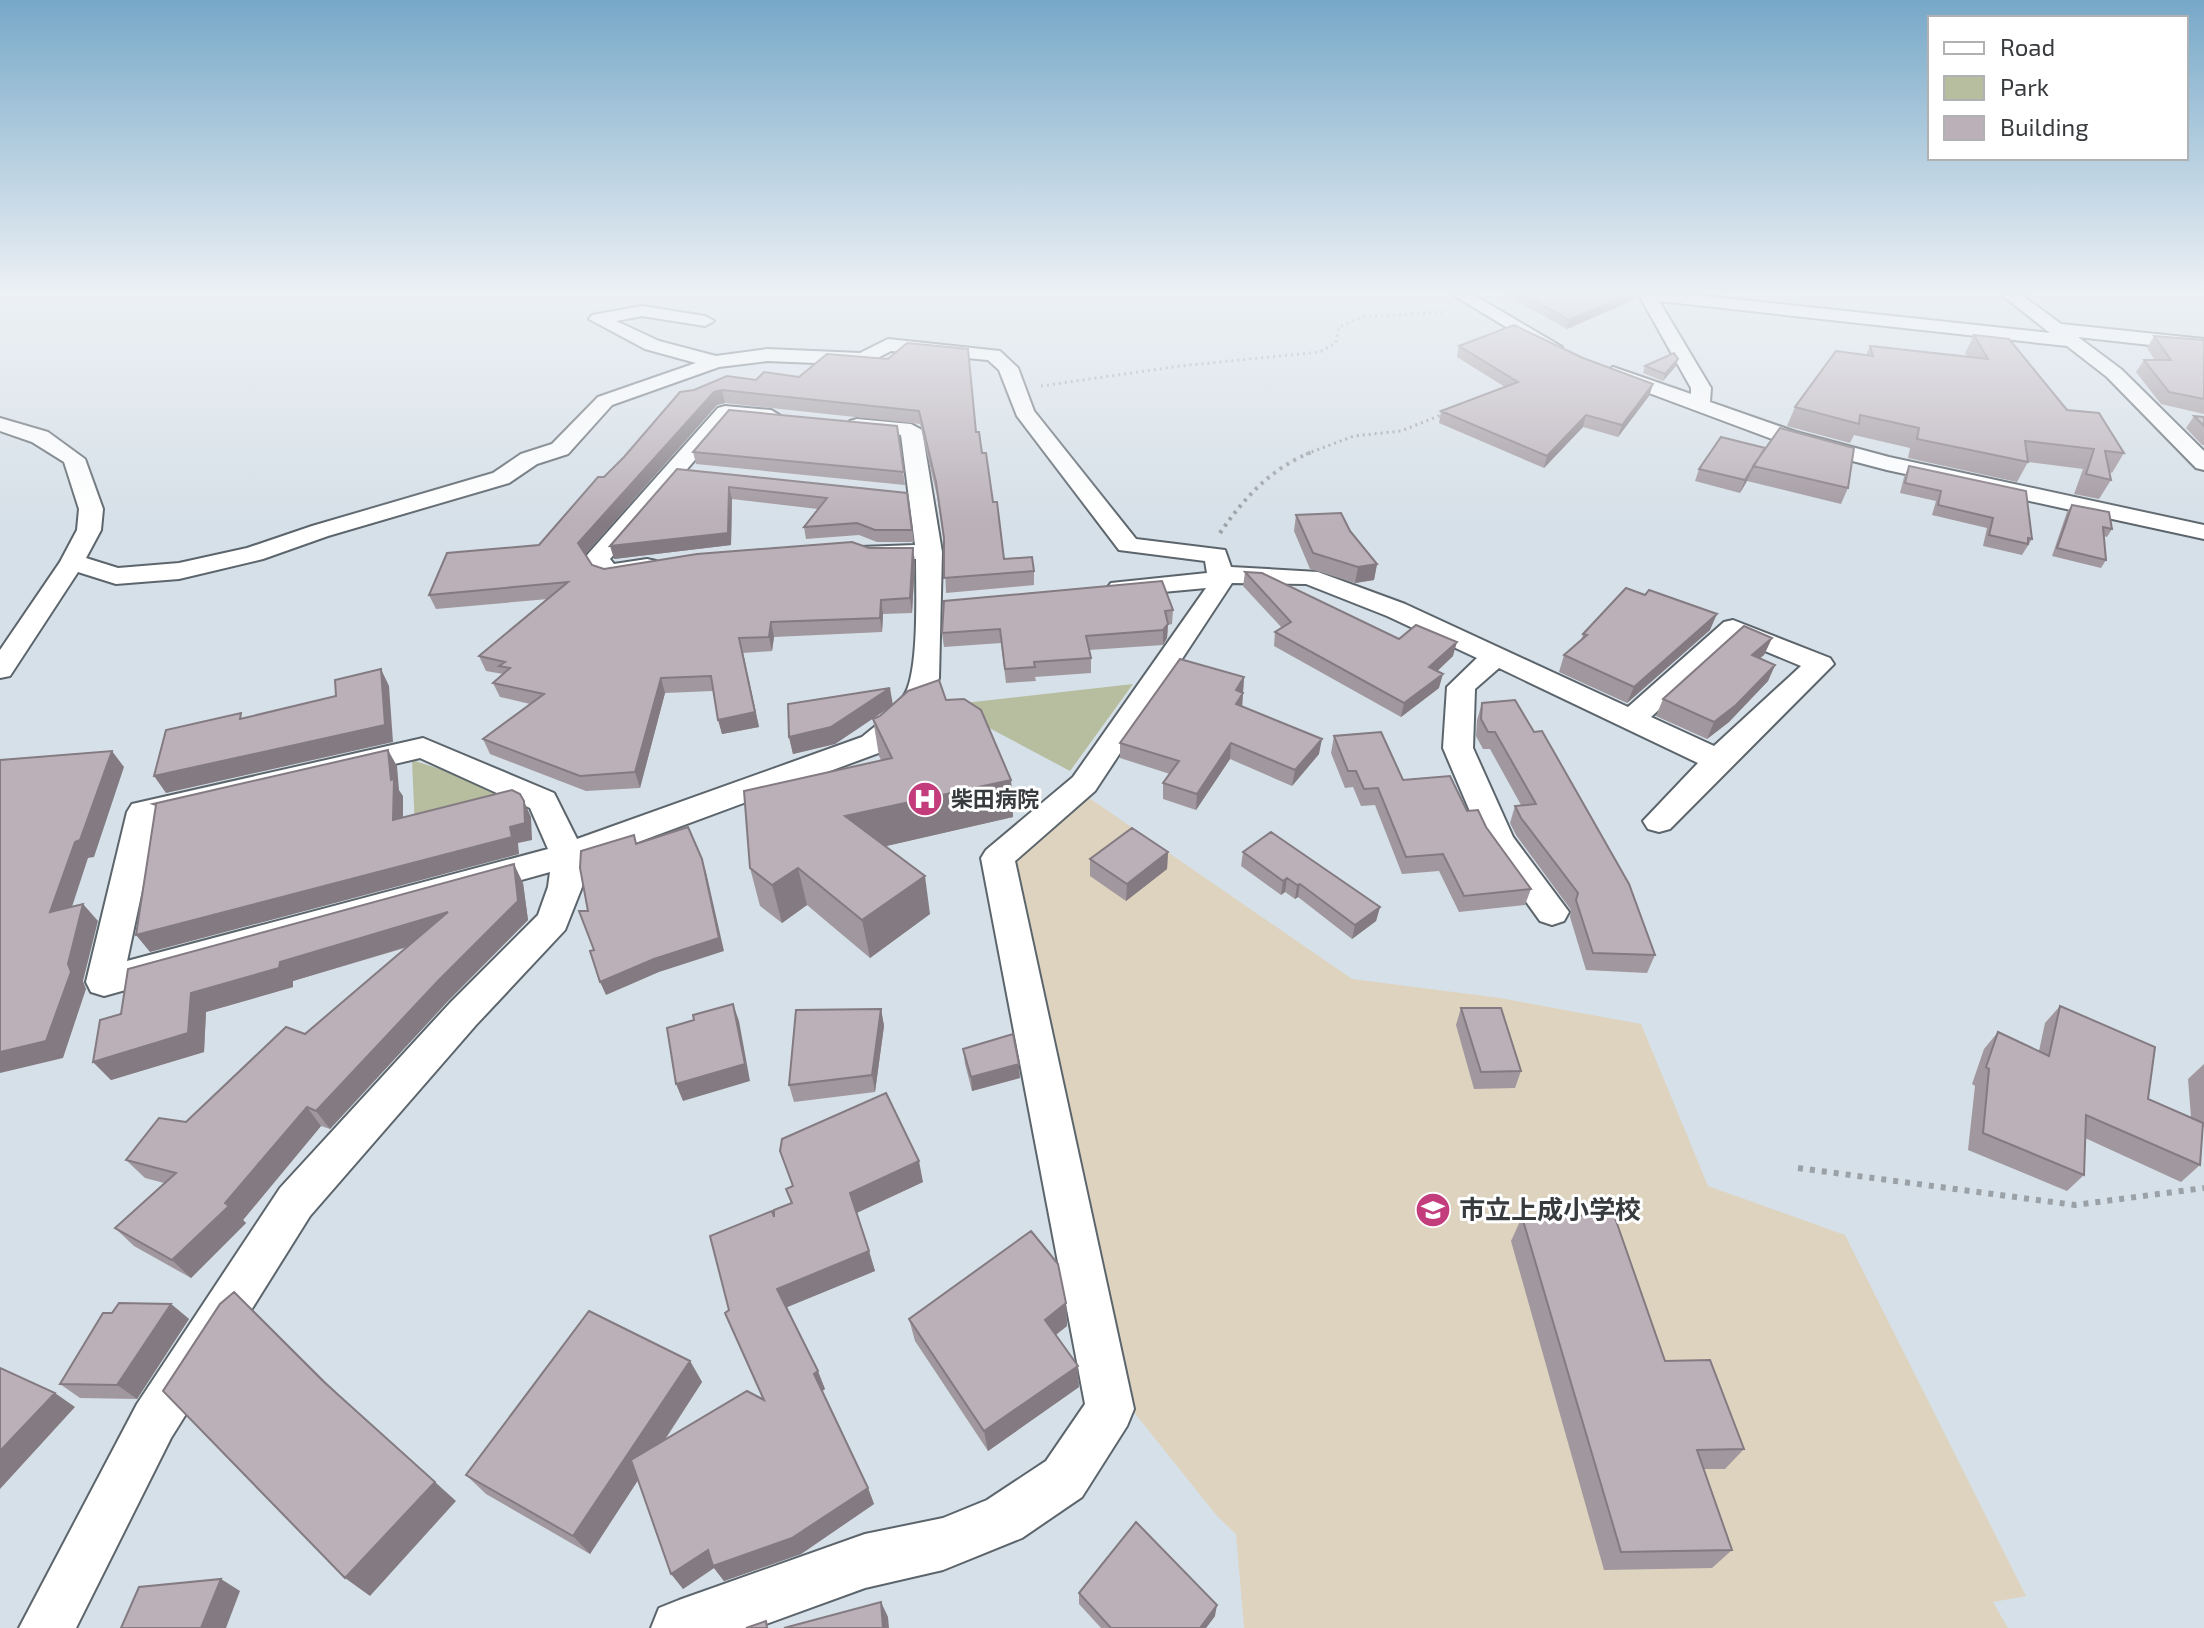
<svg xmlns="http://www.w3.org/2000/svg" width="2204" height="1628" font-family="'Exo 2','Noto Sans JP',sans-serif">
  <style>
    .education { fill: #ded3bf }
    .green { fill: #b7bd9f }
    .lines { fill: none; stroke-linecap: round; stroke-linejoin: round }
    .street-casing { stroke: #5c656c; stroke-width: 4 }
    .path-far2 { stroke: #9aa1a7; stroke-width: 3; stroke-dasharray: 2 4; stroke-linecap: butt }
    .path-far1 { stroke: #9aa1a7; stroke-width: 4; stroke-dasharray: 3 5; stroke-linecap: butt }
    .path { stroke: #9aa1a7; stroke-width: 6; stroke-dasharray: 5 7; stroke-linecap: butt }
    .street { fill: #fff; fill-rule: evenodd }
    .wall { fill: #a1979e }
    .shaded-wall { fill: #837b81 }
    .building { fill: #bbb0b8; stroke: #837b81; stroke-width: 2 }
    .labels { text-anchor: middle; stroke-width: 6; stroke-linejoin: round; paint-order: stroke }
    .poi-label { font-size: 22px; font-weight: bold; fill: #373b3e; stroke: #fff; text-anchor: start }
    .near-poi-label { font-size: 26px; font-weight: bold; fill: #373b3e; stroke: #fff; text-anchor: start }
  </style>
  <rect width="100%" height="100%" fill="#d6e0e8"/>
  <path class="education" d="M1079 791 1352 979 1500 998 1641 1024 1708 1186 1845 1235 2026 1596 1993 1602 2008 1628H1244L1236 1534 1217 1516 1133 1411 1015 852Z"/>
  <path class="green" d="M1133 684 1070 771 946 705Z
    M412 760 471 779 518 805 415 829Z"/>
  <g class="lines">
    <defs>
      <path id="street" d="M1453 295H1474L1562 347 1553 353 1546 351Z
        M1639 295H1697L2050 333 2002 295H2022L2061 324 2204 339V351L2078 337 2121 369 2204 451V470L2196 468 2107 377 2067 346 1659 301 1711 388 1710 402 1796 432 1889 457 2204 525V539L1887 470 1780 442 1606 377 1603 373 1613 367 1691 394V388Z
        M642 306 705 316 714 321 705 326 642 316 616 321 659 341 716 356 767 349 860 353 888 339 1000 351 1018 368 1034 411 1136 539 1225 550 1231 567 1318 572 1405 604 1628 707 1724 622 1733 620 1830 658 1834 664 1670 829 1659 832 1648 829 1643 821 1698 763 1499 668 1475 689 1473 748 1513 837 1569 912 1564 921 1552 925 1540 921 1483 842 1443 748 1447 687 1477 658 1387 616 1306 584 1232 583 1095 791 1015 861 1134 1409 1127 1426 1082 1497 1022 1538 943 1570 865 1588 755 1628H651L659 1608 679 1600 865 1534 943 1518 987 1500 1046 1461 1085 1404 981 858 986 850 1073 777 1206 588 1120 596 1111 593 1107 588 1111 583 1207 573 1205 561 1119 550 1017 416 999 370 988 360 891 351 864 365 767 361 719 367 612 405 568 454 537 464 509 483 328 536 263 559 179 579 116 584 78 572 10 676 0 678V650L60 562 77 530 79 509 64 462 32 442 0 431V418L48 432 85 459 103 509 101 530 86 558 118 568 179 563 247 548 312 526 493 473 521 454 552 444 598 397 696 363 645 349 589 319 592 315ZM1736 639 1801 666 1714 746 1651 717Z
        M725 406 771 410 781 416 771 422 730 419 610 559 614 564 647 559 656 561 659 566 656 571C624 579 605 588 585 559L588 554 718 408Z
        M857 419 911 424 922 430 942 552 939 678 934 692 919 715 884 751 584 862 582 887 565 930 476 1025 310 1216 171 1438 76 1628H19L137 1404 280 1188 450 1003 538 915 548 887 550 872 104 996 91 992 86 982 127 812 132 804 423 738 554 793 577 839 862 737C878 724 897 710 906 692 919 665 916 590 916 559L861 557 858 552 861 547 915 545 901 435 850 429 847 425 850 421ZM420 758 530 808 548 849 127 961 157 820Z"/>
    </defs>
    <use href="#street" class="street-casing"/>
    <path class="path-far2" d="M1041 386 1180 366 1320 352 1336 343 1339 327 1362 317 1446 312
      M1306 454 1354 436 1401 431 1446 413"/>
    <path class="path-far1" d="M1220 533C1244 498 1271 468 1312 452"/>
    <path class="path" d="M1798 1168 2075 1205 2204 1188"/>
    <use href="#street" class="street"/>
  </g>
  <path class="wall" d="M1506 295H1637V297L1622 305 1567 329Z
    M1974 335 2124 453 2112 473 2110 472 2111 480 2099 499 2074 494 2083 469 2028 462 2017 482 1908 458 1910 448 1854 435 1850 443 1787 426 1795 407 1866 355 1870 346 1967 356 1965 353Z
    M2154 336 2204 340V414L2161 404 2136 372 2144 360H2155L2147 348Z
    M1459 346 1583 358 1653 384 1649 396 1618 437 1583 427 1544 468 1439 423 1441 411 1505 387 1457 357Z
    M827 354 976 432 993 502 1004 559 1034 571V585L946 593 944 543 937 496 920 424 725 403 717 405 585 554 592 565 604 569 915 562 912 613 883 614 882 632 774 637 772 651 743 653 759 727 722 734 713 691 665 693 640 788 586 791 490 754 483 739 530 704 500 697 493 683 503 674 486 671 479 656 548 599 436 609 429 595 539 545 624 457 680 392 756 380 799 377Z
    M1678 359 1676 366 1663 381 1643 373 1645 366Z
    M2194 416 2204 417V445H2202L2186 428Z
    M897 426 905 485 696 464 693 452Z
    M1763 453 1848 488 1841 504 1747 481 1740 493 1695 481 1699 469Z
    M1909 466 2032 539 2022 555 1983 546 1987 528 1932 515 1936 501 1900 493 1904 477Z
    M677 469 907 493 914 542H877L859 535 806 539 804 527 818 509 732 499 731 545 614 559Z
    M2072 505 2112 529 2107 537 2104 536 2106 560 2101 568 2052 556 2067 512Z
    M1296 515 1377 564 1374 580 1355 583 1310 569 1294 531Z
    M1245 572 1399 639 1453 656 1437 671 1439 688 1401 717 1274 646 1275 632 1282 628 1243 586Z
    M1173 610 1172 624 1168 625 1167 638 1163 645 1089 650 1091 658V673L1035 677 1036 681 1006 683 1001 643 944 647 942 633Z
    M1710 630 1627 703 1559 672 1564 655 1581 641 1583 634Z
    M1772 638 1764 655 1760 658 1775 665 1768 681 1729 722 1707 739 1656 716 1663 699Z
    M1244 677 1242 707 1319 754 1292 786 1230 759 1196 810 1163 799V783L1170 774 1120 758V743Z
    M946 700 1011 780 1013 817 885 846 930 914 870 958 807 905 782 923 760 906 750 868 881 760 879 756 873 719 880 716 890 707 835 744 793 754 789 737 893 704Z
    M1482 703 1655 955 1647 973 1586 970 1570 917 1571 910 1516 835 1510 823 1515 806 1521 805 1490 749H1483L1476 736 1477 720Z
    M1334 736 1403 780 1467 811 1486 827 1531 889 1525 905 1459 912 1439 871 1402 874 1375 805 1361 806 1353 787 1345 788 1331 753Z
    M1168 852 1167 869 1126 901 1090 876V859Z
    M1243 852 1380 907 1376 921 1352 939 1298 897 1295 899 1285 892 1281 895 1241 866Z
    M523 883 528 920 448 1001 330 1129 321 1126 243 1220 246 1223 191 1278 134 1246 115 1228 164 1183 145 1178 126 1160 186 1122 305 1034 408 947 293 981V987L206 1012 204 1052 111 1080 93 1062 100 1020Z
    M2060 1006 2148 1099 2191 1117 2188 1079 2204 1064V1127H2203L2200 1165 2181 1182 2085 1138 2084 1175 2067 1191 1968 1150 1975 1086 1972 1084 1984 1049 1998 1032 2039 1051 2045 1023Z
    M1461 1008 1521 1071 1515 1088 1474 1089 1456 1025Z
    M881 1009 884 1026 875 1092 794 1102 789 1085Z
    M963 1049 1020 1078 972 1091 965 1064Z
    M780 1151 923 1182 857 1213 875 1271 787 1307 825 1389 822 1391 868 1488 874 1504 801 1554 724 1581 714 1568 683 1589 638 1480 590 1554 486 1494 466 1475 690 1361 702 1382 665 1440 764 1400 729 1310 774 1215 791 1203 793 1186Z
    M1522 1217 1665 1361 1744 1449 1725 1469H1703L1732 1550 1712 1568 1604 1570 1511 1241Z
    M1066 1303 1067 1326 1056 1335 1079 1387 988 1451 915 1341 909 1319Z
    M171 1304 189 1319 137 1399 80 1398 60 1384 112 1313Z
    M1079 1593 1215 1616 1206 1628H1101L1079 1604Z"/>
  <path class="shaded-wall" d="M1628 295H1637V297L1622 305 1567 329 1569 320Z
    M1678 359 1676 366 1663 381 1665 374Z
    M1653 384 1649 396 1618 437 1622 425Z
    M722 390 725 403 717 405 583 557 578 543 714 392Z
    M1586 415 1583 427 1544 468 1547 456Z
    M1752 469 1747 481 1740 493 1745 480Z
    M729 487 732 499 731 545 614 559 610 546Z
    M913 548 915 562 912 613 910 598Z
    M1377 564 1374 580 1355 583 1358 567Z
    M881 600 883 614 882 632 880 618Z
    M1717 614 1710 630 1627 703 1634 687Z
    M771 622 774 637 772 651 769 637Z
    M1168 624 1167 638 1163 645V630Z
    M1772 638 1764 655 1744 671 1752 655Z
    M1457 642 1453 656 1426 682 1429 667Z
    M743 653 759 727 722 734 718 720Z
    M1775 665 1768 681 1729 722 1707 739 1714 722Z
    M381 669 389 686 393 742 166 793 154 776 385 725Z
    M1443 674 1439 688 1401 717 1404 703Z
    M1244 677 1243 693 1236 690Z
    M661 678 665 693 640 788 635 772Z
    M890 688 893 705 835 744 793 754 789 737Z
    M1243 693 1242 708 1236 704Z
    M1322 739 1319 754 1292 786 1295 770Z
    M1231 743 1230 759 1196 810 1197 794Z
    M388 750 397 766 399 790 403 796V837L393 820Z
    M112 751 124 767 94 857 88 858 65 928 50 912 75 842Z
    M1011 780 1013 817 852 854 845 816Z
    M524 801 531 817 532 840 518 843 519 854 150 952 136 935 510 827Z
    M1168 852 1167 869 1126 901 1127 884Z
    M702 859 706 872 724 951 659 972 606 995 600 982Z
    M514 864 523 883 528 920 448 1001 330 1129 316 1111Z
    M798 868 807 905 782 923 772 885Z
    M925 876 930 914 870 958 862 920Z
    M1287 878 1285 892 1281 895 1283 881Z
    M1300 884 1298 897 1295 899 1297 885Z
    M83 904 98 921 83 981 86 989 63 1058 0 1073V1052L68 964Z
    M1380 907 1376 921 1352 939 1355 925Z
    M448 912 459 931 293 981V987L206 1012 204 1052 111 1080 93 1062 191 993 280 962Z
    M733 1004 739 1021 750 1081 683 1101 676 1084Z
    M881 1009 884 1026 875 1092 872 1075Z
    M1019 1064 1020 1078 972 1091 971 1077Z
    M307 1107 321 1126 243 1220 246 1223 191 1278 172 1260 225 1203Z
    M919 1161 923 1182 856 1213 850 1193Z
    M869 1251 875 1271 785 1308 777 1289Z
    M234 1292 258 1315 347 1403 324 1382Z
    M1066 1303 1067 1326 1046 1342 1045 1320Z
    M171 1304 189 1319 137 1399 117 1385Z
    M690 1361 702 1382 590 1554 573 1536Z
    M1078 1366 1079 1387 988 1451 984 1431Z
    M818 1371 825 1389 821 1392 814 1374Z
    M55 1393 75 1407 0 1489V1451Z
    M435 1482 456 1501 370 1596 345 1578Z
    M868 1488 874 1504 801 1554 724 1581 714 1568 683 1589 671 1574 708 1550Z
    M221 1579 240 1591 226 1628H201Z
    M881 1602 888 1617 889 1628H883Z
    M1217 1605 1215 1616 1206 1628H1200Z"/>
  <path class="building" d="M1523 295H1628L1569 320Z
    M1514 325 1583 358 1653 384 1622 425 1586 415 1547 456 1441 411 1518 382 1459 346Z
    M1974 335 2009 339 2067 410 2099 413 2124 453 2105 451 2111 480 2086 474 2094 449 2025 441 2028 462 1917 439 1919 428 1860 415 1859 424 1795 407 1836 351 1873 356 1870 346 1988 359Z
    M2154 336 2204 340V399L2169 392 2144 360H2171Z
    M907 343 968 349 976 432H979L982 453H986L993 502H997L1004 559 1032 557 1034 571 944 578V538L936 482 919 411 722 390 714 392 578 543 592 565 604 569 697 554 852 542 869 548H913L910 598 881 600 880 618 771 622 769 637 739 638 755 712 718 720 711 676 661 678 635 772 580 776 483 739 544 694 493 683 510 668 499 666 505 662 479 656 568 582 429 595 447 553 539 545 598 477H604L624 457 680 392 694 390 727 376 756 380 764 372 799 377 827 354 888 359Z
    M1674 353 1678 359 1665 374 1645 366Z
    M729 410 897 426 904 472 693 452Z
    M2194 416 2204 417V426Z
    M1780 428 1854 448 1848 488 1753 466Z
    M1721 437 1765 448 1745 480 1699 469Z
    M1909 466 2026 491 2032 539 2028 538V544L1989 535 1993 518 1938 505 1941 491 1905 483Z
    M677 469 907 493 912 530H875L857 523 804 527 827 498 729 487 728 533 610 546Z
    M2072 505 2109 512 2112 529 2103 527 2106 560 2057 548Z
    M1341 513 1350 531 1377 564 1358 567 1313 553 1296 515Z
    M1245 572 1262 573 1399 639 1416 625 1457 642 1429 667 1443 674 1404 703 1275 632 1291 622Z
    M1162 581 1173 610 1165 611 1168 624 1163 630 1086 636 1091 658 1034 662 1035 667 1005 669 1000 629 942 633 944 601Z
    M1626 588 1645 595 1649 590 1717 614 1634 687 1564 655 1587 635 1583 634Z
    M1744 626 1772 638 1752 655 1775 665 1736 705 1714 722 1663 699Z
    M1180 659 1244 677 1236 690 1243 693 1236 704 1322 739 1295 770 1231 743 1197 794 1163 783 1179 761 1120 743Z
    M381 669 385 725 154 776 166 730 241 713 240 719 336 696 335 680Z
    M939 680 946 700 964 699 981 710 1011 780 845 816 925 876 862 920 798 868 772 885 750 868 744 791 892 758 873 719 880 716 908 691Z
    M890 688 831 727 789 737 788 704Z
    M1515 700 1534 732 1542 731 1629 884 1655 955 1593 953 1576 900 1578 893 1521 818 1515 806 1536 804 1495 732H1488L1481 719 1482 703Z
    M1381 732 1403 780 1450 776 1467 811 1478 810 1486 827 1531 889 1464 896 1443 854 1406 857 1378 788 1364 789 1356 771H1348L1334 736Z
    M388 750 391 780 394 779 393 820 512 790 520 794 524 801 525 823 510 827 512 837 136 935 156 805 153 804Z
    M112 751 80 840 75 842 50 912 83 904 68 964 71 972 46 1041 0 1052V760Z
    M688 827 702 859 719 938 654 959 600 982 590 951 594 950 579 911H588L580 868 581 851 634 835 636 844Z
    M1132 828 1168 852 1127 884 1090 859Z
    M1271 832 1380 907 1355 925 1300 884 1297 885 1287 878 1283 881 1243 852Z
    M514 864 518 901 437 982 316 1111 307 1107 225 1203 229 1206 172 1260 115 1228 176 1173 126 1160 159 1118 186 1122 286 1027 305 1034 448 912 280 962 279 968 191 993 188 1033 93 1062 100 1020 121 1014 128 969Z
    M733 1004 745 1064 676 1084 667 1028 694 1020 693 1015Z
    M2060 1006 2155 1047 2148 1099 2203 1123 2200 1165 2086 1115 2084 1175 1983 1133 1989 1069 1986 1067 1998 1032 2049 1056Z
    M1461 1008H1501L1521 1071 1481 1072Z
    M881 1009 872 1075 789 1085 796 1010Z
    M1013 1034 1019 1064 971 1077 963 1049Z
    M886 1093 919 1161 850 1193 869 1251 777 1289 818 1371 814 1374 868 1488 792 1538 713 1566 708 1550 671 1574 631 1460 747 1391 764 1400 725 1313 729 1310 710 1236 772 1211 774 1217V1210L792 1203 786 1189 793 1186 780 1151 782 1139Z
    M1614 1215 1665 1361 1710 1360 1744 1449 1697 1450 1732 1550 1621 1552 1522 1217Z
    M1031 1231 1058 1264 1066 1303 1045 1320 1078 1366 984 1431 909 1319Z
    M234 1292 324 1382 435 1482 345 1578 163 1391 220 1304Z
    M119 1303 171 1304 117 1385 60 1384 103 1313H112Z
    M589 1311 690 1361 573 1536 466 1475Z
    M0 1368 55 1393 0 1451Z
    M1136 1522 1217 1605 1200 1628H1111L1079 1593Z
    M221 1579 201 1628H121L139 1587Z
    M881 1602 883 1628H784Z
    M766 1621 767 1628H746Z"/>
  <linearGradient id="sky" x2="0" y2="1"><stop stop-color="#77a8c8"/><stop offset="0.56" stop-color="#edf1f5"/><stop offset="1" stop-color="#edf1f5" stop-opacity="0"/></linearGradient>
  <rect width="2204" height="523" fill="url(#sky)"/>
  <defs>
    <symbol id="hospital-disc" viewBox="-11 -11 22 22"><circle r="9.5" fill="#c33d7d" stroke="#fff"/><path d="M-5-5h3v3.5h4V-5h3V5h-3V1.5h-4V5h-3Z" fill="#fff"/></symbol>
    <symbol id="school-disc" viewBox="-11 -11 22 22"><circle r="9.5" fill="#c33d7d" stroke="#fff"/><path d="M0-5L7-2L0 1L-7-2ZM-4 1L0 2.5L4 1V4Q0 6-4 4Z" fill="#fff"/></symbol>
  </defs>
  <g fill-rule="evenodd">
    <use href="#hospital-disc" x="905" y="779" width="40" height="40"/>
    <use href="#school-disc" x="1413" y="1190" width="40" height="40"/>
  </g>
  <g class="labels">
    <g class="poi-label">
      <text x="951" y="807">柴田病院</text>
    </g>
    <g class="near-poi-label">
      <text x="1459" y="1219">市立上成小学校</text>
    </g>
  </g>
  <rect x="1928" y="16" width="260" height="144" fill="#ffffff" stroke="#afb1b2" stroke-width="2"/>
  <rect x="1944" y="42" width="40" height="12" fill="#ffffff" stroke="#afb1b2" stroke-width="2"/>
  <text x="2000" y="56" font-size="24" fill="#373b3e">Road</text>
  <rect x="1944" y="76" width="40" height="24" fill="#b7bd9f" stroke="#afb1b2" stroke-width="2"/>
  <text x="2000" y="96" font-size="24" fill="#373b3e">Park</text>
  <rect x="1944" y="116" width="40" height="24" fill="#bbb0b8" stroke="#afb1b2" stroke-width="2"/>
  <text x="2000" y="136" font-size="24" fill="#373b3e">Building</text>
</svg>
